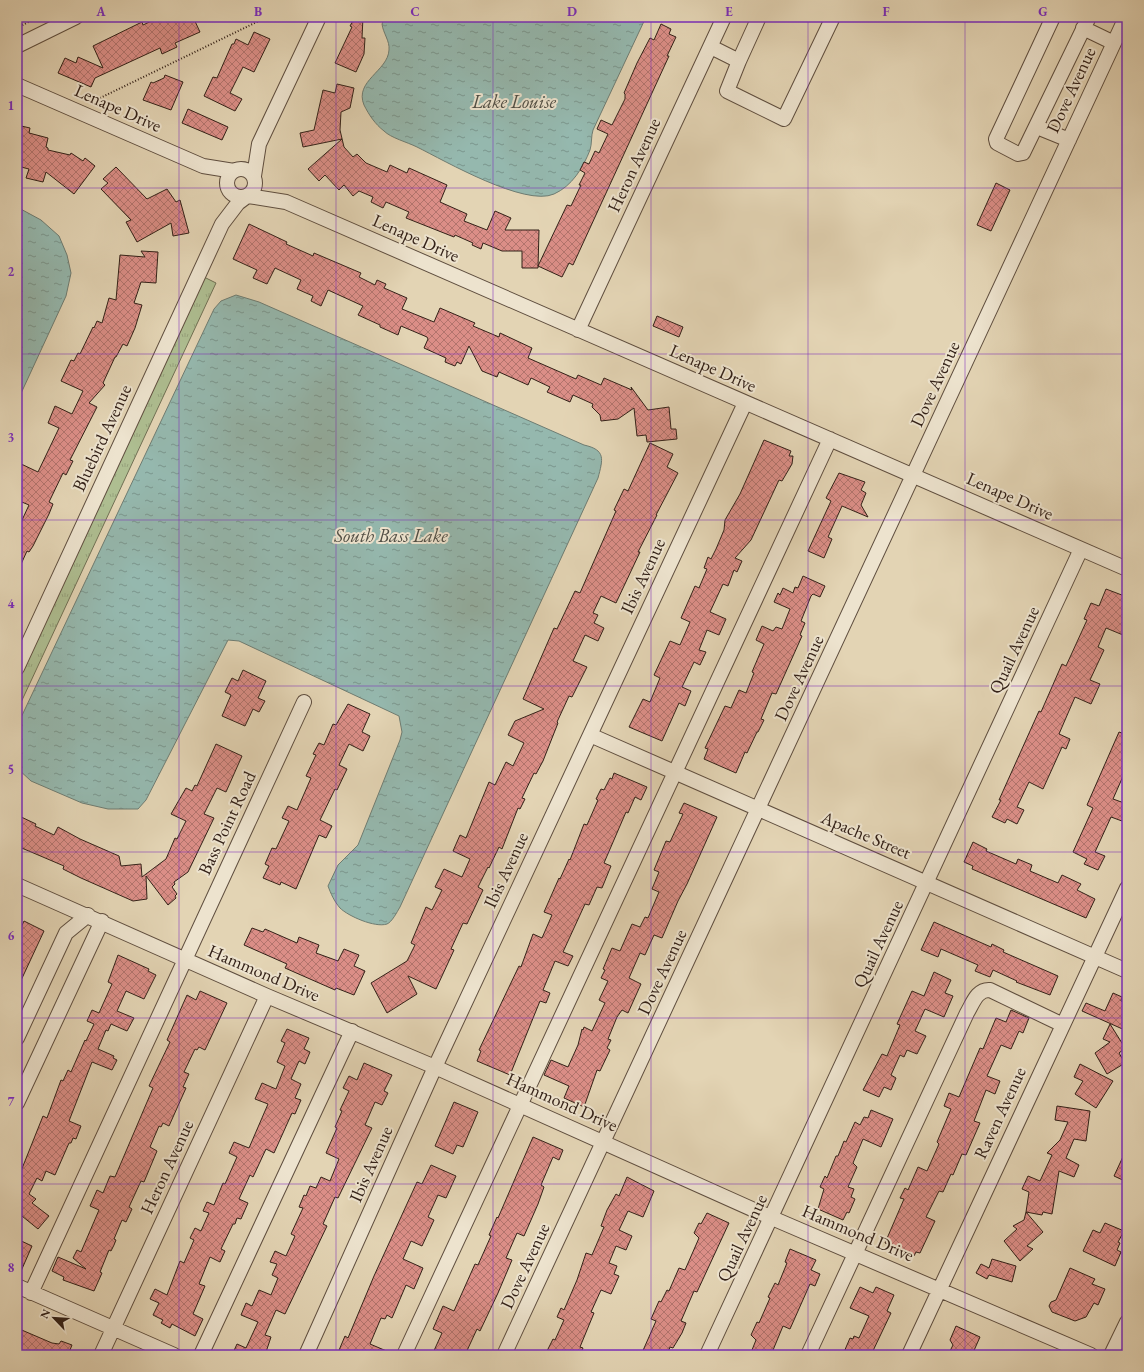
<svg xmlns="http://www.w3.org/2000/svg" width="1144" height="1372" font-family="'EB Garamond',serif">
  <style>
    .grass { fill: url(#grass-tufts); stroke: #707054 }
    .water { fill: url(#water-ripples); stroke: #6e7c72 }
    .building { fill: url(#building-cross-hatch); stroke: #332118 }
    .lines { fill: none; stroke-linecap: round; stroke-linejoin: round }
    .minor-casing { stroke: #5f4e3f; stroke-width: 16 }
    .path { stroke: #332118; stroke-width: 2; stroke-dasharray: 1 2; stroke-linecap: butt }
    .minor { stroke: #ede3ce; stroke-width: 14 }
    .grid { fill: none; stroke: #7b2cbf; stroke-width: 1; stroke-opacity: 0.55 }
    .labels { text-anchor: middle; stroke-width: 4; stroke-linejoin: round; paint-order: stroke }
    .street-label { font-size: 18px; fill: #332118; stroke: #ede3ce }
    .water-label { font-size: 19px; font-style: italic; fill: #504e45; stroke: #ede3ce }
    .neatline { fill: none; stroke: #7b2cbf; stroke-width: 1.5 }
    .grid-label { font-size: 13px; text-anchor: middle; font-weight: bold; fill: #7b2cbf }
  </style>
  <defs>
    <pattern id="grass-tufts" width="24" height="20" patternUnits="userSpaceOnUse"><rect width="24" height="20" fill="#aebe91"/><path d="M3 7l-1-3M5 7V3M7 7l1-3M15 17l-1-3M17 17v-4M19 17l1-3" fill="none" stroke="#96a37c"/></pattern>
    <pattern id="water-ripples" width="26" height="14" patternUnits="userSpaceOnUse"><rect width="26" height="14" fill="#95b8ae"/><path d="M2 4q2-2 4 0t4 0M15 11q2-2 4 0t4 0" fill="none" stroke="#7a958d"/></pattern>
    <pattern id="building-cross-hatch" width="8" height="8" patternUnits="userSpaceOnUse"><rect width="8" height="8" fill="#db8e87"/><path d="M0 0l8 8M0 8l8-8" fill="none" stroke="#b2746d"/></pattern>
  </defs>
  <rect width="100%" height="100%" fill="#e3d4b4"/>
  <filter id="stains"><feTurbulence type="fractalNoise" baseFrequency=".005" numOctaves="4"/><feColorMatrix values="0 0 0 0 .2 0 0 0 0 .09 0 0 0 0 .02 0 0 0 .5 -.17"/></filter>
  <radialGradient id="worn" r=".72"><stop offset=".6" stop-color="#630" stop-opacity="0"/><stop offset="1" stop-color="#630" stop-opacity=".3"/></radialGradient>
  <path class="grass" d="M204 277 216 283 17 711V679Z"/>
  <path class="water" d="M385 17H646L593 130C591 136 592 144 590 150 583 168 572 186 554 194 525 207 445 161 417 147 407 142 391 138 384 131 375 124 369 115 364 105 354 81 388 71 389 50 390 41 383 33 382 24Z
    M17 207 41 220 59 236 67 255 71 273 66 296 17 402Z
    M236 295 259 302 584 445C606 450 603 459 598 478L400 907C397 912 392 922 387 924 375 928 348 916 340 908 334 901 331 894 328 886L338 865 358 845 400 740 402 732 399 716 239 641 228 640 146 800 138 809H108L82 803 31 781 17 768V726L214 309 221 301Z"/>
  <path class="building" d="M160 17H193L200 32 175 43 177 47 162 54 160 48 95 78 91 87 58 73 65 58 76 63 78 57 103 68 93 46 142 22 143 25Z
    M355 17H363L362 38H365L364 54 356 72 335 63 352 27 350 26Z
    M661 24 671 29 669 34 676 37 667 56H669L573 265 569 263 562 277 538 266 567 205 571 206 581 185H579L585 173 580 170 584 162 589 164 595 151 599 153 608 134 597 129 601 120 612 125 625 99V94L624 93 637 63 650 38 654 40Z
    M254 32 270 39 254 72 243 67 230 93 242 99 235 111 204 96 213 77 217 78 232 44H234L236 39 248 45Z
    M165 75 183 82 171 110 143 100 151 82 153 83 164 78Z
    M337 84 354 88 350 108 341 112 340 130 344 147 353 157 357 154 366 163 387 172 390 165 407 173 409 168 447 185 440 202 467 214 464 221 487 230 495 211 511 218 505 230H539L538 268H522V251H502L483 243 481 249 472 245 473 243 455 235 454 237 406 218 409 212 386 202 383 208 371 202 373 197 359 191 353 196 344 185 339 190 325 175 319 181 308 169 342 139 303 147 300 133 314 130 323 90 335 93Z
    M188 109 228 127 222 140 182 123Z
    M17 125 30 128 29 133 48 138 46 147 48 148V150L70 155 71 153 83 161 85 158 95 166 74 194 46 172 43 182 26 178 29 169 17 166Z
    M116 167 147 199 167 189 176 202 180 200 189 233 173 236 171 223 137 242 126 222 131 220 101 189 108 183 103 179Z
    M996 183 1010 190 991 231 977 225Z
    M249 224 287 242 286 244 313 256 314 253 361 273 359 277 375 285 377 280 386 284 384 288 407 298 402 309 434 322 440 308 475 323 473 326 499 337 500 333 532 348 528 358 576 379 578 375 601 385 604 378 632 390 631 387 648 410 669 407 671 429H676L677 439 647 442 646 435 637 436 634 408 618 419 601 421 600 415 592 407 593 404 573 395 570 402 547 392 550 387 531 378 528 385 499 372 497 377 482 371 469 346 461 364 457 362 455 366 445 362 446 358 424 348 428 339 427 337 401 326 398 335 380 327V325L358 315 363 306 328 290 321 306 311 301 313 296 297 289 301 280 275 268 267 284 253 278 257 270 233 259Z
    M141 251 158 252 156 283 141 282 134 303 142 305 135 328 127 346 123 344 116 357H115L103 383 105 385 89 403 97 407 70 460 73 461 66 475 63 473 49 502 53 504 49 514 33 546 29 552 27 551 17 573V531L29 505 17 500V462L38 472 59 428 48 423 55 406 72 414 83 391 61 381 71 360 74 361 78 353 80 354 93 327 94 328 97 321 102 323 109 298 116 300 120 255 145 257Z
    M657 316 683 327 679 337 653 326Z
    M764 440 791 451 789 456H793L792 464 782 481 779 480 751 540 735 558 742 561 737 572 734 570 728 586 723 584 710 612 726 619 719 635 707 630 699 650 706 652 700 665 694 662 682 687 691 691 685 706 679 703 662 741 629 727 643 699 650 702 660 678 654 675 670 641 680 645 690 622 681 618 695 586 699 588 707 569 704 568 708 557 711 559 716 549 724 530 725 520 740 494Z
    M650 443 673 454 667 467 678 473 656 515H657L638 552H640L616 603 601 596 593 613 598 615 594 623 604 628 598 641 585 635 573 661 587 667 572 697 569 696 557 722 558 723 543 761 536 774 534 773 522 798 525 799 520 809 518 808 502 849 499 847 489 868 488 867 478 887 483 890 467 924 463 923 451 949 454 950 436 989 408 976 417 994 387 1013 371 983 407 961 415 945 411 943 426 907 432 910 442 890 435 887 444 869 462 877 470 859 453 851 460 835 466 838 489 782 495 785 506 762 513 766 524 743 508 735 515 721 544 709 523 699 554 628 557 629 575 591 580 593 616 511 614 510 624 489 628 491Z
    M839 473 865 482 861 490 866 493 861 505 868 517 842 506 828 537 832 539 824 558 808 551 831 501 826 498Z
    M803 576 825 586 820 597 813 594 811 596 801 621 805 623 800 635 802 636 776 694 772 693 761 719 764 720 758 732H757L747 753 745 752 736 773 704 759 708 749 705 748 725 706 731 708 739 690 746 693 754 673 752 672 764 644 756 640 762 626 773 631 776 627 782 629 790 609 774 602 778 593 780 595 783 588 793 593 795 587 798 588Z
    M1106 589 1127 597V625L1123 635 1106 628 1098 647 1104 650 1090 680 1100 684 1091 704 1075 697 1059 734 1070 739 1066 749 1062 747 1043 789 1029 782 1017 807 1024 810 1017 824 1007 819 1005 823 992 817 1001 800H999L1039 711 1041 712 1062 664 1066 666 1087 620 1084 619 1091 603 1099 606Z
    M243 670 266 681 258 698 265 701 259 712 253 709 245 726 222 716 231 695 225 692 232 678 238 681Z
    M348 704 370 714 362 732 370 736 363 751 349 744 339 765 347 769 337 790 335 789 320 820 332 826 326 838 319 835 296 889 281 882 280 885 263 878 269 866 265 864 272 848 276 849 289 821 282 818 288 806 297 810 311 778 306 776 316 755 313 754 319 743 324 745 333 724 336 725Z
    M1119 732 1127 735V775L1124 774 1113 799 1127 804V809L1122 821 1111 817 1095 852 1105 856 1098 870 1084 864 1087 859 1073 852 1093 808 1087 805Z
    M216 744 242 756 226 792 217 788 204 814 214 818 188 872 174 882 175 884 172 887 177 894 175 896 176 898 168 905 146 876 147 899 133 901 81 878 63 869 64 866 17 846V815L36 824 35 826 54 835 58 827 80 839 119 856 121 866 141 864 142 877 166 859 175 838 177 839 186 821 171 814 186 788 192 791 195 785 197 786Z
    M614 773 647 787 641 800 635 797 628 813 626 812 604 863 611 866 602 888 597 887 589 905 585 904 563 952 573 956 568 966 555 961 543 990 550 993 546 1003 540 1001 510 1075 477 1061 481 1051 479 1050 519 966 521 967 533 934 542 938 552 915 544 912 559 878 560 879 569 859 570 860 584 824 587 825 598 800 596 799 601 789 604 790 610 778 612 779Z
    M684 803 717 817 687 884 678 901 662 938 654 935 645 955 640 953 629 978 641 984 628 1013 622 1010 617 1017 608 1039 611 1040 607 1048 610 1050 600 1071 597 1070 584 1107 564 1098 569 1086 544 1075 551 1060 568 1067 578 1045 582 1029 583 1030 584 1027 592 1031 605 1003 599 1000 608 981 601 978 605 970 603 969 612 948 620 951 632 924 640 927 645 917 648 918 659 892 652 889 659 872 654 870 666 841 670 842 683 814 679 813Z
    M973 842 987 849 986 851 1016 864 1018 859 1032 865 1030 871 1058 883 1062 875 1081 884 1077 890 1095 899 1086 918 972 869 973 866 964 862Z
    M24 921 44 931 17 989V936Z
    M934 922 991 947 992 944 1004 950 1003 952 1058 976 1050 995 1016 982 1017 981 993 970 990 977 975 971 978 965 941 949 938 957 921 950Z
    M252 928 263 932 265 929 297 943 299 937 319 945 316 953 338 961 344 949 359 955 354 966 365 971 354 995 336 988 335 990 285 968 287 964 244 945Z
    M118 955 149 969 148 971 156 975 144 999 126 991 117 1011 134 1018 127 1031 111 1024 108 1031 106 1030 98 1049 114 1056 113 1058 117 1060 112 1070 92 1062 69 1121 81 1126 76 1139 73 1138 71 1143H69L55 1175 46 1171 42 1181 37 1178 29 1194 36 1199 32 1203 49 1216 38 1229 17 1212V1181L43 1116 47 1118 61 1080 63 1081 68 1070 71 1072 85 1040 86 1041 94 1024 87 1021 92 1010 99 1013 112 984 108 982Z
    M934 972 951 980 945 993 953 996 944 1017 925 1009 915 1031 926 1036 917 1054 907 1050 904 1057 900 1055 891 1075 896 1078 891 1090 884 1087 879 1097 863 1090 882 1054 887 1056 900 1025 897 1024 912 991 924 996Z
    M200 991 227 1003 205 1050 199 1047 197 1050 195 1049 184 1072 189 1074 183 1087 186 1088 169 1126 163 1123 161 1127 159 1126 150 1147 157 1151 144 1182 141 1181 129 1207 132 1209 126 1222 122 1220 114 1239 116 1240 114 1245 111 1251 109 1250 100 1272 102 1273 94 1291 63 1280 64 1277 52 1271 58 1257 86 1269 73 1258 77 1250 81 1252 99 1210 90 1206 97 1190 103 1193 110 1176 115 1177 153 1088 149 1086 170 1042 167 1040 187 995 196 1000Z
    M1113 993 1122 997 1121 1001 1127 1003V1031L1082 1011 1086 1003 1105 1011Z
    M1011 1010 1029 1018 1023 1033 1019 1031 1011 1049 1001 1045 987 1076 1000 1081 995 1094 986 1090 974 1121 980 1123 966 1155 962 1154 953 1175 951 1174 943 1192 939 1191 926 1217 935 1221 920 1253 916 1252 914 1256 885 1243 904 1199 900 1198 905 1188 908 1190 918 1167 927 1171 939 1144 937 1142 951 1109 944 1106 949 1093 959 1097 980 1048 983 1049 996 1018 1006 1022Z
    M1110 1024 1127 1051 1124 1049 1119 1053 1125 1063 1107 1074 1095 1053 1110 1042 1103 1039Z
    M287 1029 309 1038 304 1049 310 1052 305 1064 299 1061 291 1079 301 1084 295 1098 301 1100 295 1114 292 1113 274 1153 266 1149 253 1177 250 1175 239 1199 248 1203 241 1219 237 1218 235 1224H233L221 1249 225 1251 220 1262 210 1257 199 1284 205 1286 193 1314 203 1319 195 1336 172 1324 170 1328 161 1323 163 1320 153 1315 159 1303 150 1299 155 1289 167 1295 180 1261 184 1263 194 1240 190 1238 195 1228 201 1231 209 1213 203 1211 207 1202 214 1205 223 1183 225 1184 237 1157 229 1153 234 1142 249 1148 268 1104 255 1099 262 1083 276 1089 285 1066 277 1062 285 1043 281 1041Z
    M364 1063 392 1075 384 1091 388 1093 382 1105 375 1102 365 1125 372 1128 338 1198 335 1197 323 1224 327 1226 285 1314 276 1310 265 1335 271 1337 265 1355H232L237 1344 246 1348 258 1322 241 1315 246 1303 252 1306 259 1290 271 1295 278 1278 272 1275 277 1264 270 1262 275 1251 286 1256 295 1236 291 1234 303 1208 299 1207 304 1195 306 1196 310 1186 316 1188 321 1177 330 1181 339 1159 326 1153 337 1128 335 1127 342 1111 340 1110 349 1091 343 1088 349 1076 357 1080Z
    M1080 1064 1113 1081 1096 1108 1075 1094 1083 1081 1074 1077Z
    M454 1102 478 1112 463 1147 457 1145 453 1154 435 1146Z
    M1057 1106 1090 1111 1086 1141 1074 1139 1066 1158 1079 1165 1074 1177 1059 1171 1052 1214 1043 1212 1042 1215 1026 1212 1029 1192 1022 1189 1028 1176 1040 1181 1052 1155 1047 1153 1060 1140 1068 1122 1055 1120Z
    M871 1110 893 1119 881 1147 863 1139 853 1163 857 1167 848 1187 854 1189 851 1197 855 1199 849 1213 847 1212 843 1220 818 1209 824 1189 820 1187 825 1176 827 1178 836 1156H838L844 1141 846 1142 855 1122 860 1125 864 1117 868 1118Z
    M533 1137 563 1150 559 1160 553 1157 541 1185 544 1187 538 1204 524 1236 517 1233 506 1258 512 1260 498 1293 480 1331 477 1329 465 1355H432L442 1333 433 1329 443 1306 454 1311 475 1264 478 1265 491 1236 489 1235 497 1217 498 1218Z
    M1127 1148V1182L1114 1176Z
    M431 1165 456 1176 446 1198 438 1195 428 1217 434 1220 422 1246 411 1241 403 1259 423 1268 414 1289 406 1285 392 1318 387 1315 385 1319 381 1318 370 1344 396 1355H337L345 1336 348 1338 374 1276 417 1182 422 1184Z
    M627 1177 654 1191 643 1217 628 1211 619 1230 632 1236 626 1250 616 1246 609 1263 617 1266 614 1274 619 1276 611 1294 601 1290 591 1312 594 1313 580 1347 583 1348 580 1355H545L553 1339 555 1340 564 1320 557 1317 561 1308 564 1310 577 1280 586 1253 592 1255 604 1227 601 1226 607 1210 616 1194 619 1196Z
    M1026 1212 1043 1232 1027 1246 1033 1249 1020 1261 1004 1241 1017 1229 1013 1226 1024 1220Z
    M707 1213 729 1223 697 1292 694 1291 681 1321 686 1323 682 1333 673 1348 670 1347 667 1355H641L656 1321 651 1319 659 1301 661 1302 667 1290 669 1291 679 1268 685 1270 699 1238 694 1233 699 1223 701 1224Z
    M1105 1223 1124 1231 1118 1242 1120 1243 1117 1250 1121 1252 1115 1266 1083 1251 1093 1230 1100 1233Z
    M17 1239 32 1246 18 1278H17Z
    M790 1249 816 1260 811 1270 820 1274 815 1286 810 1284 790 1329 783 1326 771 1355H750L756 1340 751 1335 757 1322 759 1323 770 1298 768 1297 775 1283 778 1285 787 1263 785 1262Z
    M992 1259 1016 1266 1012 1282 989 1275 987 1279 976 1273 981 1264 989 1268Z
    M1070 1268 1095 1279 1092 1284 1105 1289 1098 1305 1094 1303 1086 1317 1075 1321 1052 1312 1049 1306 1051 1302 1056 1300Z
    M860 1287 873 1293 876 1287 894 1295 887 1311 891 1313 871 1355H851L844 1352 850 1338 853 1339 854 1336 859 1338 869 1316 850 1308Z
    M956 1326 980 1337 972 1355H948L953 1345 950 1340Z
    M17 1328 52 1343 59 1344 61 1341 72 1345 70 1350 82 1355H33L17 1348Z"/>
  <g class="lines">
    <defs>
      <path id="minor" d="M1053 17 996 139 997 143 1018 154 1023 153 1089 17
        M1083 28 1114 43
        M17 46 76 17
        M711 47 739 61 759 17
        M739 61 727 91 784 119 833 17
        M17 85 203 166 234 171
        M1037 127 1069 140
        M227 183a14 14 0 1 1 28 0a14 14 0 1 1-28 0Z
        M254 176 259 144 319 17
        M248 196 286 202 1127 569
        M578 330 724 17
        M17 668 222 224 238 203 246 197
        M590 735C769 814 949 891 1127 971
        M17 885 267 996 435 1067 772 1218 1091 1355
        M17 1038 66 933 88 915
        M17 1103 102 921
        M17 1286 174 1355
        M31 1293 304 702
        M101 1355 267 996
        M201 1355 352 1031
        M306 1355 435 1067 745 403
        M404 1355 830 439
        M504 1355 1126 17
        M707 1355 1081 549
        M808 1355 967 1013C973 1003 977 989 990 990L1063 1025
        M909 1355 1127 888
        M1111 1355 1127 1322"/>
    </defs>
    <use href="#minor" class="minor-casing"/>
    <path class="path" d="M17 28 38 17
      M94 104 96 100 267 17"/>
    <use href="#minor" class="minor"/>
  </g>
  <path class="grid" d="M179 17V1355M336 17V1355M493 17V1355M651 17V1355M808 17V1355M965 17V1355M17 188H1127M17 354H1127M17 520H1127M17 686H1127M17 852H1127M17 1018H1127M17 1184H1127"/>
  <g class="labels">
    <g class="street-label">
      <text transform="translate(1071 90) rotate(-65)" y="6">Dove Avenue</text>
      <text transform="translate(118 108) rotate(24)" y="6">Lenape Drive</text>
      <text transform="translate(634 165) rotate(-65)" y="6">Heron Avenue</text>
      <text transform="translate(416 238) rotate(24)" y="6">Lenape Drive</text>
      <text transform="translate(713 368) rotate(24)" y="6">Lenape Drive</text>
      <text transform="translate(935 384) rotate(-65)" y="6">Dove Avenue</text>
      <text transform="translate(102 438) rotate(-65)" y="6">Bluebird Avenue</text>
      <text transform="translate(1010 496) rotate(24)" y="6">Lenape Drive</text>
      <text transform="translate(643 576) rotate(-65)" y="6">Ibis Avenue</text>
      <text transform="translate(1014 650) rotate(-65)" y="6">Quail Avenue</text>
      <text transform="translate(799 678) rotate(-65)" y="6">Dove Avenue</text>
      <text transform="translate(227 823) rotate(-65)" y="6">Bass Point Road</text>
      <text transform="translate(866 835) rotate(23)" y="6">Apache Street</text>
      <text transform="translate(506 870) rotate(-65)" y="6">Ibis Avenue</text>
      <text transform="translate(878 944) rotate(-65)" y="6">Quail Avenue</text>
      <text transform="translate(662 972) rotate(-65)" y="6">Dove Avenue</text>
      <text transform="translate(264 973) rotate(23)" y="6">Hammond Drive</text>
      <text transform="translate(562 1102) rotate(24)" y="6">Hammond Drive</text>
      <text transform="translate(1000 1113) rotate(-65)" y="6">Raven Avenue</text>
      <text transform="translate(371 1164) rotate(-66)" y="6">Ibis Avenue</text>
      <text transform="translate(167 1167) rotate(-65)" y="6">Heron Avenue</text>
      <text transform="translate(858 1233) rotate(23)" y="6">Hammond Drive</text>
      <text transform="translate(742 1238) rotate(-65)" y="6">Quail Avenue</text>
      <text transform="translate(525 1266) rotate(-65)" y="6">Dove Avenue</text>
    </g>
    <g class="water-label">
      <text x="514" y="108">Lake Louise</text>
      <text x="391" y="542">South Bass Lake</text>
    </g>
  </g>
  <rect width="1144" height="1372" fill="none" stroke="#e3d4b4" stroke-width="44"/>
  <g transform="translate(54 1318) rotate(295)" stroke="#ede3ce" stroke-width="3" paint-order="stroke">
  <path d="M0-3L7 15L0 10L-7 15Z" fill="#332118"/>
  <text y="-6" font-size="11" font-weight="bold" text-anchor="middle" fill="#332118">N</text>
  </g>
  <rect x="22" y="22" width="1100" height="1328" class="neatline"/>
  <g class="grid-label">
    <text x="101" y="16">A</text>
    <text x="258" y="16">B</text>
    <text x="415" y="16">C</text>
    <text x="572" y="16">D</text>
    <text x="729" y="16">E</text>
    <text x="886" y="16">F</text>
    <text x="1043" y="16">G</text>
    <text x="11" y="110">1</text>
    <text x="11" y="276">2</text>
    <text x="11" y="442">3</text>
    <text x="11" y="608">4</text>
    <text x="11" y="774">5</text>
    <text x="11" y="940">6</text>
    <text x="11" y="1106">7</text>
    <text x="11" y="1272">8</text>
  </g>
  <rect width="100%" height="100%" filter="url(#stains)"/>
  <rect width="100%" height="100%" fill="url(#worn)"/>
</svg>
